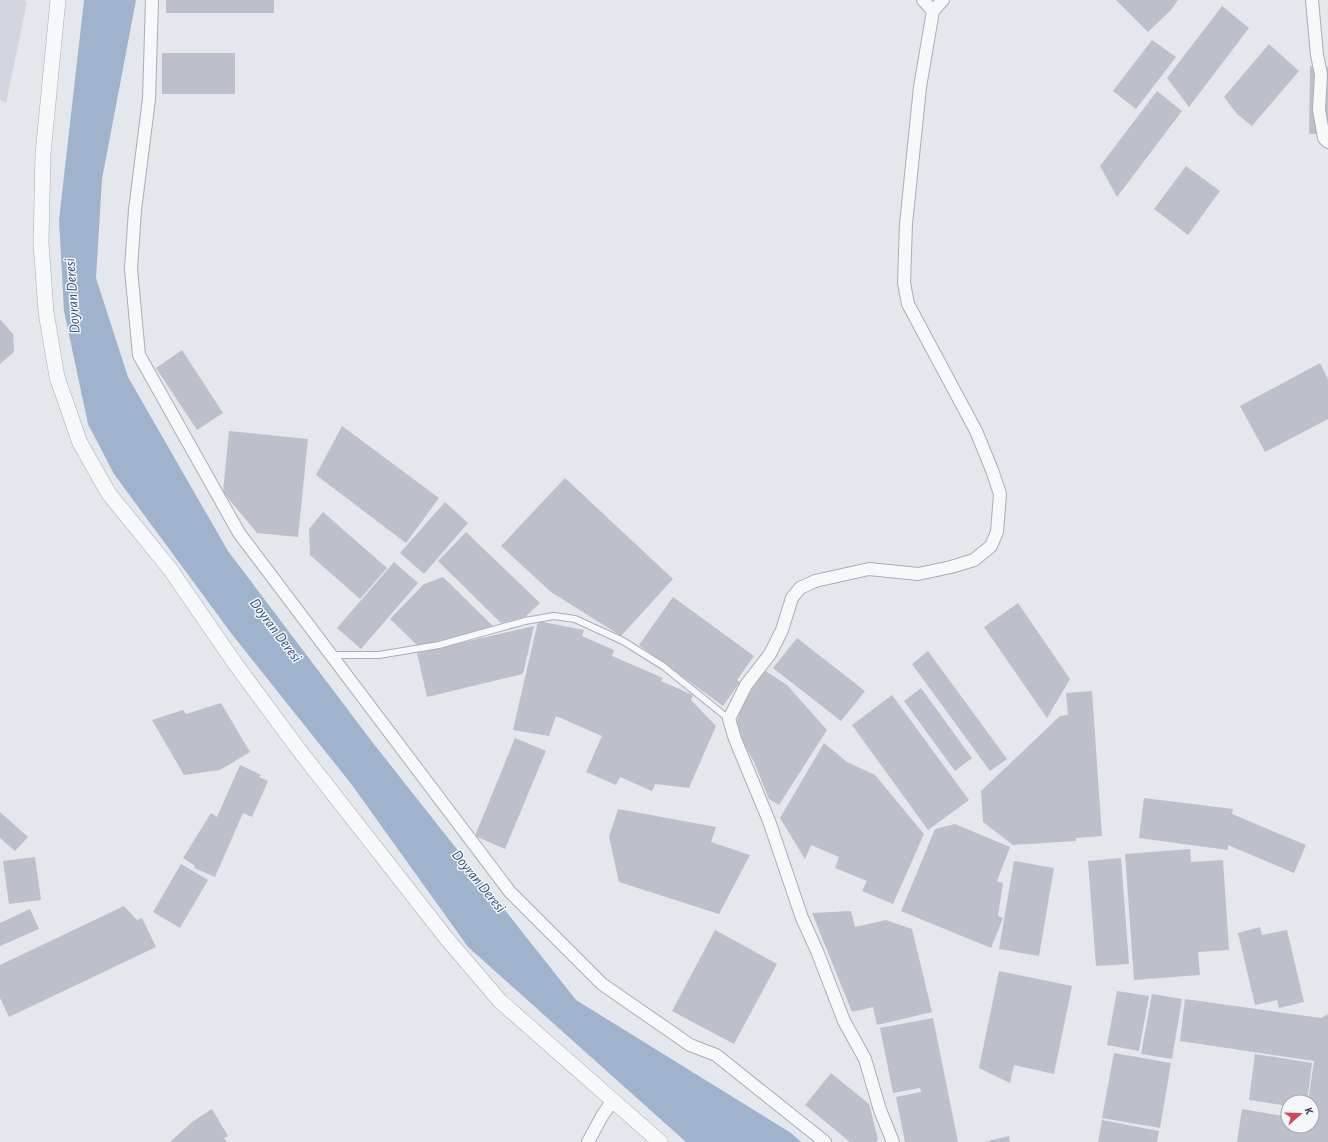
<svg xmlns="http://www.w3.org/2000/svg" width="1328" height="1142" font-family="'Alegreya Sans',sans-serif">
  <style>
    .built { fill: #d2d6de }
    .water { fill: #9fb4cc }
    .building { fill: #bbc0ca }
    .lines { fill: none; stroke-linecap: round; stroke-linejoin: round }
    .service-casing { stroke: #a9aeb7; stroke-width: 8 }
    .minor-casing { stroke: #a9aeb7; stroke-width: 14 }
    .tertiary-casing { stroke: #a9aeb7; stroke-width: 16 }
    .service { stroke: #f7f8fa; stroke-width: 6 }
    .minor { stroke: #f7f8fa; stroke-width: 12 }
    .tertiary { stroke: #f7f8fa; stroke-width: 15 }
    .labels { text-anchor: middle; stroke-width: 3; stroke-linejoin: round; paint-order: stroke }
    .water-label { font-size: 15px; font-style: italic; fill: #34527a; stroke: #f4f6f9 }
  </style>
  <rect width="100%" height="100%" fill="#e4e7ec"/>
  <path class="built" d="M0 0H24L27 2 6 103 0 100Z"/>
  <path class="water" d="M84 0H136L102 179 96 278 128 377 228 551 373 743 576 1000 791 1133 801 1142H686L468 947 352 785 231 633 114 474 88 424 64 311 59 220Z"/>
  <path class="building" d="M166 0H274V13H166Z
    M1116 0H1178L1171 10 1148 32Z
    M1222 6 1249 28 1189 107 1167 78Z
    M1152 40 1176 57 1136 109 1113 91Z
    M1269 44 1299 71 1252 126 1237 114 1224 97Z
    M162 53H235V94H162Z
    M1310 66 1328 67V134H1309Z
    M1157 91 1182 111 1117 197 1100 166Z
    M1186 166 1220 191 1188 235 1154 209Z
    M0 319 13 334 14 352 0 364Z
    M182 350 223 413 197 430 156 368Z
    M1320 363 1328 379V419L1265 452 1240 406Z
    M342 426 439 498 406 543 316 475Z
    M229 431 308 439 298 537 257 533 223 492Z
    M565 478 673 579 621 636 551 592 501 546Z
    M445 502 468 523 424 574 400 553Z
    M323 512 387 568 360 599 310 555 309 529Z
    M466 532 540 603 525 617 501 623 438 561Z
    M394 562 418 583 361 649 337 628Z
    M443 577 493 626 419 647 390 619 424 584Z
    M673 597 754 656 737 680 740 682 723 706 639 645Z
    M1018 603 1070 679 1047 718 984 627Z
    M538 621 584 630 582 636 614 650 612 656 663 678 661 681 693 695 691 700 716 726 689 788 655 784 652 791 620 777 616 785 586 772 602 736 556 716 549 736 513 730Z
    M534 626 523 674 427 697 417 653Z
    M797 638 865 691 841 721 773 668Z
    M928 651 1007 759 990 771 912 664Z
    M764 670 787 685 827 730 779 805 769 799 754 762 743 742 737 723 740 709Z
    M921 688 972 758 955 771 904 701Z
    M1092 691 1102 836 1076 838V841L1013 845 983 822 981 791 1060 716 1068 715 1066 693Z
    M892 695 969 800 928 830 852 725Z
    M221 703 250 752 220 770 184 775 152 720 183 710 186 714Z
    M515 738 546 751 505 849 475 836Z
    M824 743 847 762 875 775 924 834 893 904 862 891 867 881 835 868 839 857 811 845 805 859 780 818Z
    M240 765 261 775 259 777 268 781 252 817 243 813 215 877 194 868 195 866 183 858 211 813 217 817Z
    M1144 798 1233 809 1232 814 1306 845 1294 873 1228 845V850L1139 838Z
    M618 809 716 827 711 842 750 855 719 914 619 882 609 837Z
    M0 812 28 837 15 851 0 838Z
    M955 824 1010 847 997 881 1003 883 998 916 1003 918 991 948 901 911 935 829Z
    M1190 849 1191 862 1223 860 1229 950 1198 952 1200 975 1134 980 1125 854Z
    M35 857 41 900 9 904 3 861Z
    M1121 858 1129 964 1096 966 1088 861Z
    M1014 861 1054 868 1039 956 999 949Z
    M181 864 208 880 180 928 153 912Z
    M124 906 137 920 142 918 156 947 9 1017 0 998V965Z
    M30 909 39 929 0 946V923Z
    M851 911 855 927 886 920 912 929 932 1012 877 1025 873 1007 852 1012 812 913Z
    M1260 927 1262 935 1287 930 1304 1002 1279 1008 1277 1000 1255 1005 1238 933Z
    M715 930 777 964 734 1044 672 1011Z
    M999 971 1072 986 1054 1074 1014 1065 1010 1083 979 1068Z
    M1117 991 1149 996 1139 1051 1107 1045Z
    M1152 994 1182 999 1172 1059 1141 1054Z
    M1185 999 1321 1018 1328 1014V1142H1237L1242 1109 1288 1117V1126H1312V1102H1308L1314 1061 1180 1041Z
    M933 1018 958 1142H905L896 1097 921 1092 920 1088 893 1093 880 1028Z
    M1114 1053 1171 1063 1160 1128 1102 1118Z
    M1255 1054 1312 1063 1307 1102H1288V1106L1249 1100Z
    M831 1073 869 1104 878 1139 876 1142H850L805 1105Z
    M212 1109 228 1136 224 1138 227 1142H170L192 1122Z
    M1102 1120 1159 1131 1157 1142H1098Z
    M1009 1136 1010 1142H988V1141Z"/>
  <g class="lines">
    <defs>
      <path id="service" d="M331 655H379L439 645 525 621 554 616 575 619 623 641 663 666 729 719"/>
      <path id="minor" d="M152 0 149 99 135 210 131 269 139 355 239 533 510 892 602 984 690 1045 716 1055 825 1142
        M923 0 933 11
        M1312 0 1317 55 1321 74 1319 110 1324 138 1328 142
        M588 1142 602 1116 613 1100
        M893 1142 880 1110 865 1059 844 1021 817 951 802 918 769 821 735 739 729 719 746 685 770 654 782 630 792 598 800 588 815 581 869 569 918 574 951 567 974 560 991 546 997 532 1000 494 992 470 976 431 908 304 904 283 906 224 920 87 933 11 943 0"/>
      <path id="tertiary" d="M58 0 43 154 41 243 46 312 57 377 80 443 109 494 170 569 234 662 299 750 447 939 500 1001 660 1142"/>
    </defs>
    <use href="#service" class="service-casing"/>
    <use href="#minor" class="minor-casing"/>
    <use href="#tertiary" class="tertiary-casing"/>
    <use href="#service" class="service"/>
    <use href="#minor" class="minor"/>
    <use href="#tertiary" class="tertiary"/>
  </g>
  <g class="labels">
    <g class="water-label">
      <text transform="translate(72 296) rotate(-94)" y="5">Doyran Deresi</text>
      <text transform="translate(276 630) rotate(53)" y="5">Doyran Deresi</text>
      <text transform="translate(479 881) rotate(51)" y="5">Doyran Deresi</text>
    </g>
  </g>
  <g transform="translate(1300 1114) rotate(70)"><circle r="19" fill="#f4f6f9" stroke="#a4a8b1"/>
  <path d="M0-3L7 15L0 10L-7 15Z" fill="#d1495b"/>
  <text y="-6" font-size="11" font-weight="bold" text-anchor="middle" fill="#2b3445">K</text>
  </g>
</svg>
